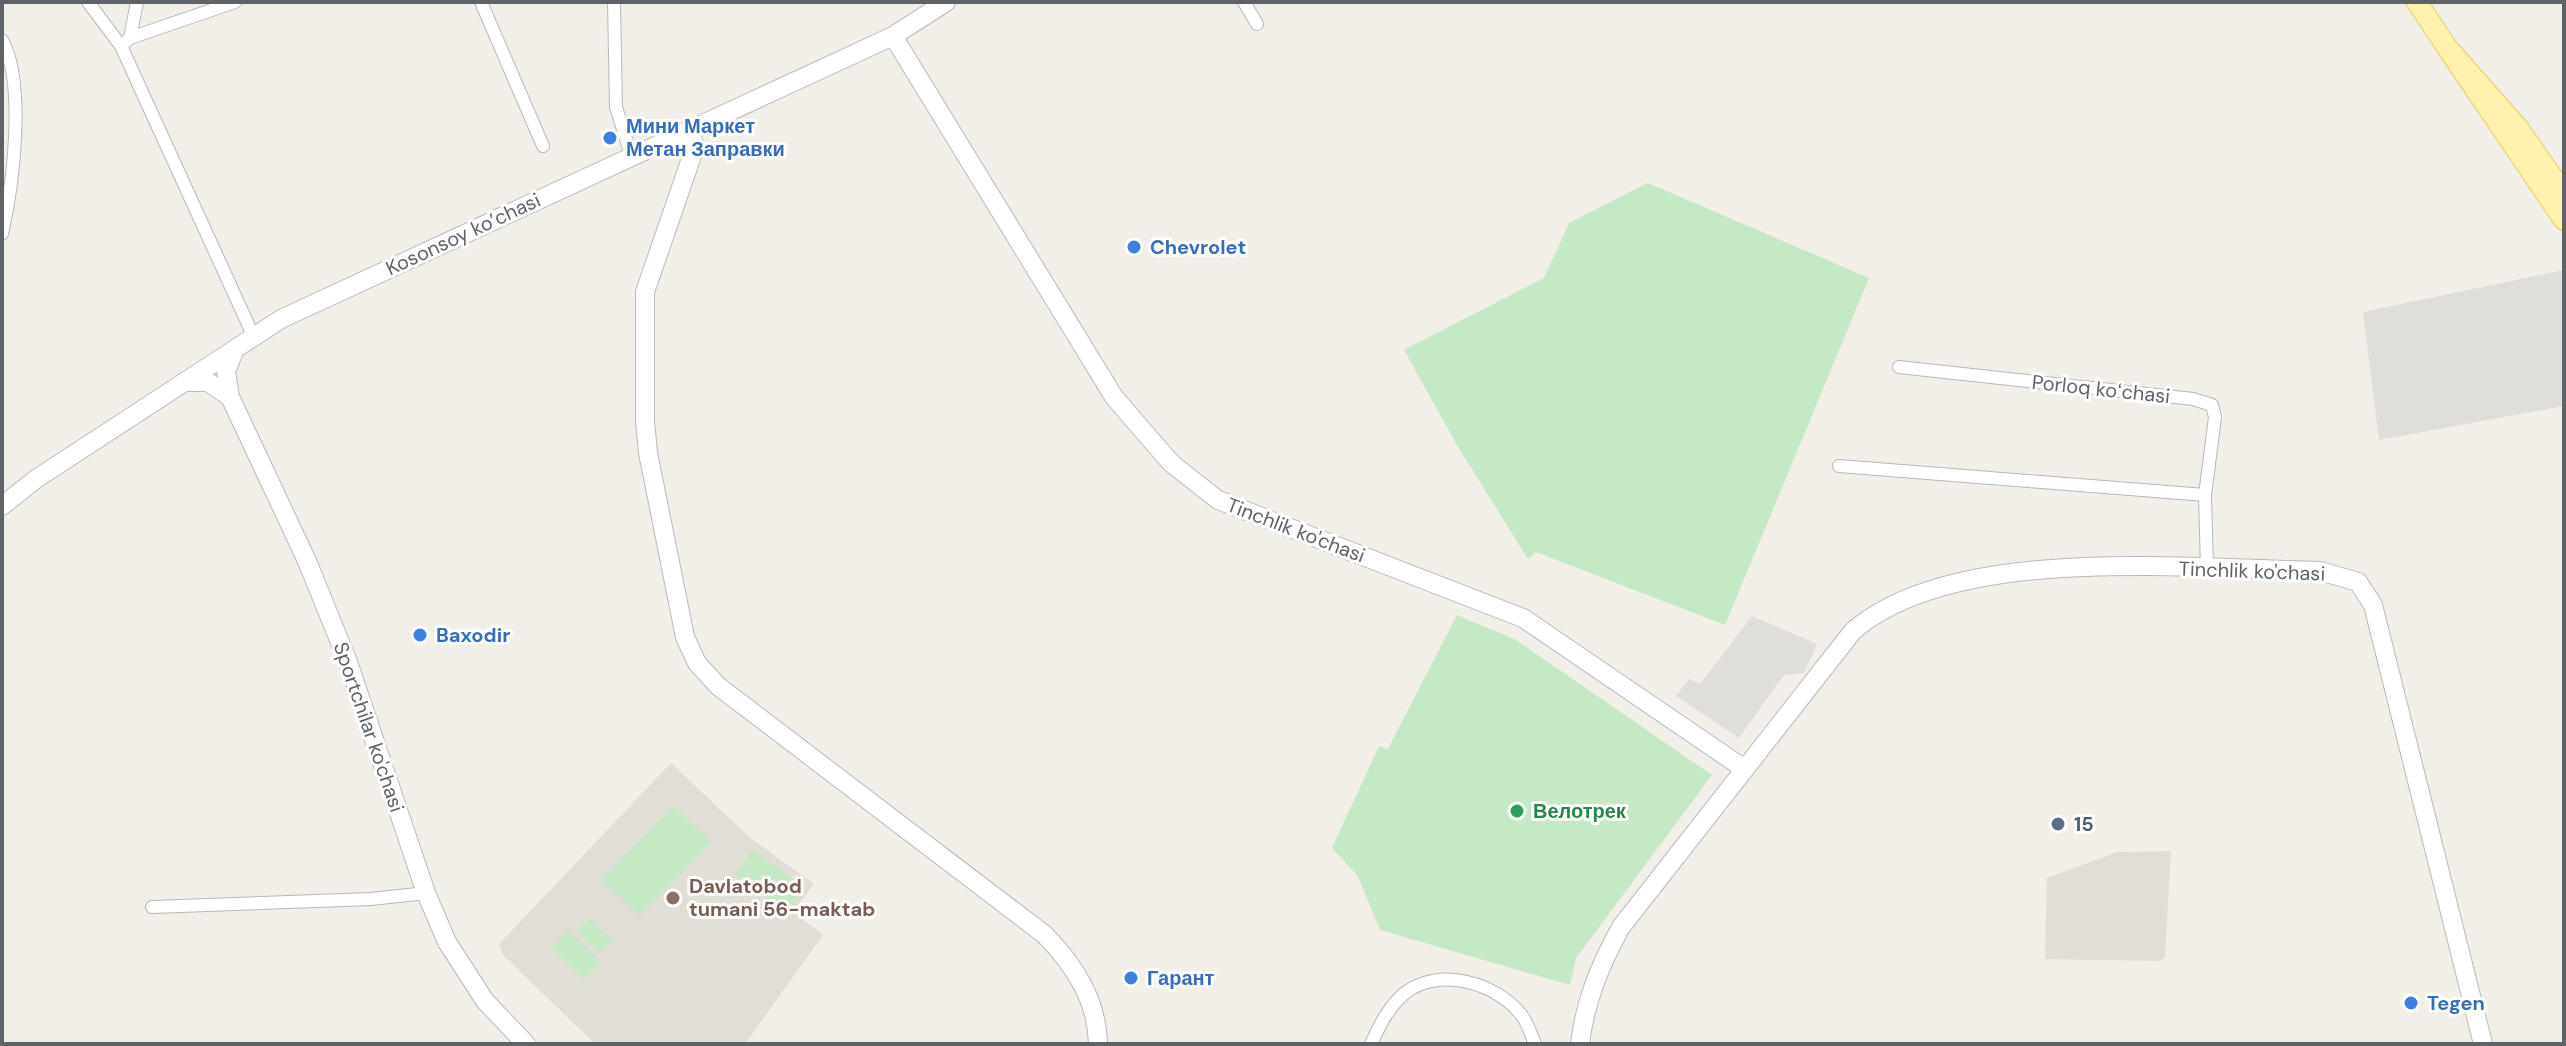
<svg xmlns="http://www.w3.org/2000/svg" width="2566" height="1046" font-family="'DM Sans',sans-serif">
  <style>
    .industrial { fill: #e0deda }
    .education { fill: #e1ded6 }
    .green { fill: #c5e8c5 }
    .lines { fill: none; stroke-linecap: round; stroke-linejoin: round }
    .street-casing { stroke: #b5b8bc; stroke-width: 14 }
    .secondary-casing { stroke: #b6babf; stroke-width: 20 }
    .primary-casing { stroke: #f2c960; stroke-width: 22 }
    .street { stroke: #fff; stroke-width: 12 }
    .secondary { stroke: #fff; stroke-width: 18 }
    .primary { stroke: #fff2af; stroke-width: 20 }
    .shop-dot { fill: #3f7fe0; stroke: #fff; stroke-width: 3 }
    .leisure-dot { fill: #2e9e5b; stroke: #fff; stroke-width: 3 }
    .service-dot { fill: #5c6f8a; stroke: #fff; stroke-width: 3 }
    .education-dot { fill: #8d6e63; stroke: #fff; stroke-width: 3 }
    .labels { text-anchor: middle; stroke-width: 6; stroke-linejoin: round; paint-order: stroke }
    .shop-label { font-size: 20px; font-weight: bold; fill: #366cbe; stroke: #fff; text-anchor: start }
    .street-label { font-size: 20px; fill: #5f6368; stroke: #fff }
    .leisure-label { font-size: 20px; font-weight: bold; fill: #27864d; stroke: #fff; text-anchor: start }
    .service-label { font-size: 20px; font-weight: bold; fill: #4e5e75; stroke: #fff; text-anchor: start }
    .education-label { font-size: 20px; font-weight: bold; fill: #785e54; stroke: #fff; text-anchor: start }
  </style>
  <rect width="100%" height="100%" fill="#f1efe8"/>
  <path class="industrial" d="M2564 270V406L2379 440 2363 312Z
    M1752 616 1817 644 1804 673 1784 675 1739 738 1676 696 1689 679 1700 684Z"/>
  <path class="education" d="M671 763 749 837 814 884 793 912 823 935 745 1044H595L503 955 499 944Z
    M2171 851 2165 957 2159 961 2045 959 2047 878 2117 852Z"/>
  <path class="green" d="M1648 183 1869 278 1725 625 1536 552 1528 559 1457 445 1404 350 1544 278 1569 223Z
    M1457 615 1516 640 1712 775 1576 958 1570 985 1380 930 1358 876 1332 848 1379 746 1388 749Z
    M673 806 711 842 640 916 602 880Z
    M753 850 804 887 786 911 735 874Z
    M589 919 612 941 599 954 577 931Z
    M568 930 600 962 583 979 551 947Z"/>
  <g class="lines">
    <defs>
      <path id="street" d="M88 2 121 46 253 335
        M481 2 543 146
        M614 2 616 107 632 158
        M1244 2 1257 24
        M130 38 137 2
        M2 40C26 83 13 186 2 234
        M121 46 130 38 235 2
        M1899 367 2193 399 2212 405 2215 417 2205 495 2207 569
        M1839 466 2205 495
        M152 907 371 899 426 893
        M1371 1044C1380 1025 1388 1007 1405 993 1439 966 1498 983 1522 1016 1528 1023 1531 1035 1535 1044"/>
      <path id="secondary" d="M893 36 1114 397 1171 463 1218 500 1523 618 1743 768
        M690 131 695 147 645 292V421L648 453 685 637 697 663 718 686 1045 935C1075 966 1097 1000 1098 1044
        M184 382H208L230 397 226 371 235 349
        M230 397 307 561 348 662 426 893 447 942 485 1001 526 1044
        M2 506 36 479 281 319 893 36 946 2
        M1580 1044C1585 1001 1600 965 1621 927L1853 631C1955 543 2190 569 2320 571L2358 582 2373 605 2483 1044"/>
      <path id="primary" d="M2417 2 2446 46
        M2564 194 2519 129 2446 46 2564 220"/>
    </defs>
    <use href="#street" class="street-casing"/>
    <use href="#secondary" class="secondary-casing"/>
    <use href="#primary" class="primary-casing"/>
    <use href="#street" class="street"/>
    <use href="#secondary" class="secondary"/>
    <use href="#primary" class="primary"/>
  </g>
  <g class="shop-dot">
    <circle cx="610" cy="138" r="8"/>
    <circle cx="1134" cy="247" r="8"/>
    <circle cx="420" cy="635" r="8"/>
    <circle cx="1131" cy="978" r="8"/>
    <circle cx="2411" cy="1003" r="8"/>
  </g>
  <circle class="leisure-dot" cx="1517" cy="811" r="8"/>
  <circle class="service-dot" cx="2058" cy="824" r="8"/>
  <circle class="education-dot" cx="673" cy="898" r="8"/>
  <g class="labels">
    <g class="shop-label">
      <text x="626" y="133">Мини Маркет<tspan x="626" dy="23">Метан Заправки</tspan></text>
      <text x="1150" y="254">Chevrolet</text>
      <text x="436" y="642">Baxodir</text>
      <text x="1147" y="985">Гарант</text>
      <text x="2427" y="1010">Tegen</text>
    </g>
    <g class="street-label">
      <text transform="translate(463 234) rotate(-25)" y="7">Kosonsoy ko’chasi</text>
      <text transform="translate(2101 389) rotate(6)" y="7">Porloq koʻchasi</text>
      <text transform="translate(1296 530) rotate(21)" y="7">Tinchlik ko'chasi</text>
      <text transform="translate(2252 571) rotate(2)" y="7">Tinchlik ko'chasi</text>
      <text transform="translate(369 727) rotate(71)" y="7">Sportchilar ko'chasi</text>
    </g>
    <g class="leisure-label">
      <text x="1533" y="818">Велотрек</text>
    </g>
    <g class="service-label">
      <text x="2074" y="831">15</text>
    </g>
    <g class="education-label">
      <text x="689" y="893">Davlatobod<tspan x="689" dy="23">tumani 56-maktab</tspan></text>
    </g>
  </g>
  <rect width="2566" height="1046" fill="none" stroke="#5f6368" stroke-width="8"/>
</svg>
